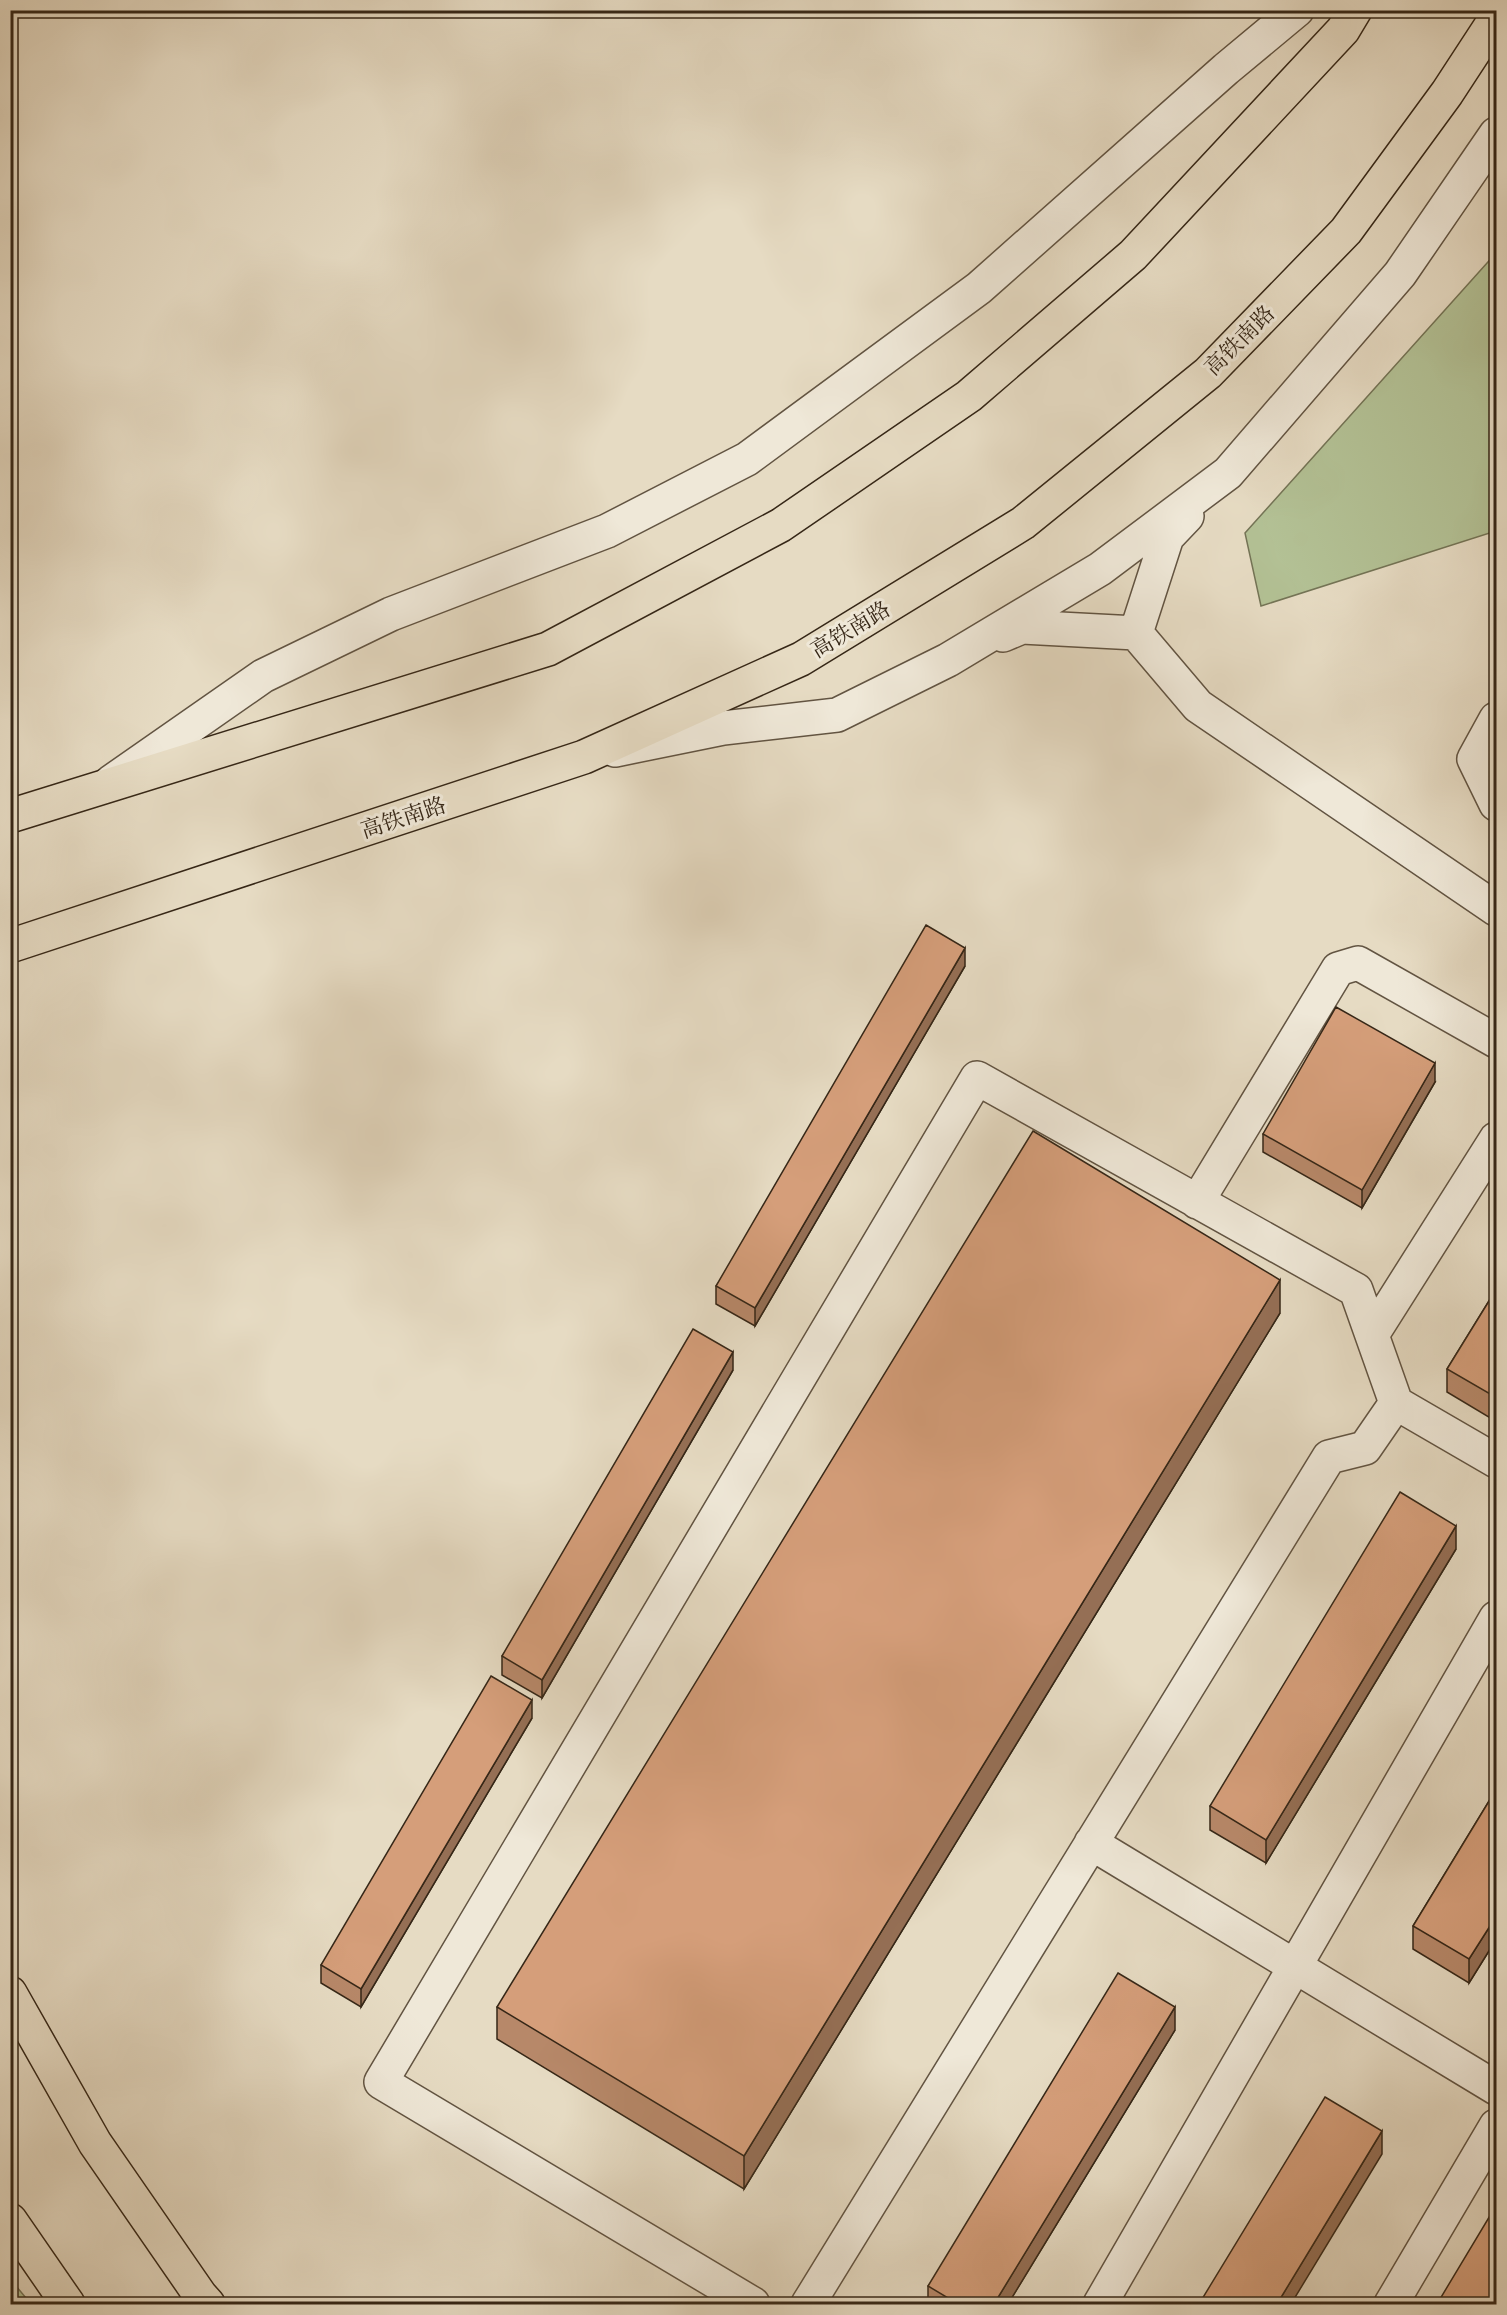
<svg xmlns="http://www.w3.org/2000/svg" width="1507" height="2315" font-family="'IM FELL Great Primer','Noto Serif SC',serif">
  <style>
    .green { fill: #b3c195; stroke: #747456; stroke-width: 1.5 }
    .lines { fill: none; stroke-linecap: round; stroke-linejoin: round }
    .minor-casing { stroke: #625442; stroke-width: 36 }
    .major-casing { stroke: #362717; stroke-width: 36 }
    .minor { stroke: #efe8d8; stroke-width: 33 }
    .major { stroke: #e6dbc3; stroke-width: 33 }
    .wall { fill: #b78869; stroke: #362717; stroke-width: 1.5 }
    .shaded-wall { fill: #956f55; stroke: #362717; stroke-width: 1.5 }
    .building { fill: #d59e7a; stroke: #362717; stroke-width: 1.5 }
    .labels { text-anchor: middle; stroke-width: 6; stroke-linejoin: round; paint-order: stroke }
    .street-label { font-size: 22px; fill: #362717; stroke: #efe8d8 }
  </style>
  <rect width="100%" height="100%" fill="#e6dbc3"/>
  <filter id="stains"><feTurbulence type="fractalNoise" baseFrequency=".00333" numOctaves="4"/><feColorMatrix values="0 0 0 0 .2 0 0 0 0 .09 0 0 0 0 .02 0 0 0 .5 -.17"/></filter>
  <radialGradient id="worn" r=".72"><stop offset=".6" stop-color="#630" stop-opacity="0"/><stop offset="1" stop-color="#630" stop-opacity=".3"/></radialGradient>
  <path class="green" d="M1496 253V531L1261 606 1245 533Z
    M10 2280H11L31 2304H11Z"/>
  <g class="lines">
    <defs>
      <path id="minor" d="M1136 633 1167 537 1187 516
        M1003 635 1022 627 1136 633 1198 706 1496 909
        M1496 719 1474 759 1496 804
        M615 750 723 728 837 715 948 660 1100 569 1228 473 1400 274 1496 134
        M111 782 263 676 391 614 607 531 747 459 979 288 1226 69 1297 10
        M1197 1202 1338 969 1358 963 1496 1041
        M1372 1335 1496 1139
        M1091 1843 1496 2088
        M753 2304 381 2082 977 1078 1356 1290 1396 1403 1496 1461
        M808 2304 1329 1457 1365 1448 1396 1403
        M1100 2304 1496 1618
        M1391 2304 1496 2126"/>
      <path id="major" d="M10 816 548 649 781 525 969 396 1133 255 1343 30 1355 10
        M10 946 584 757 801 659 1023 523 1208 373 1346 231 1447 93 1496 18
        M10 1993 95 2143 200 2295 208 2304
        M10 2220 68 2304"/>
    </defs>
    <use href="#minor" class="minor-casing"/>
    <use href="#major" class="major-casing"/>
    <use href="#minor" class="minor"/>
    <use href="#major" class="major"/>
  </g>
  <path class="wall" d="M965 966 755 1326 716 1304V1286Z
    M1435 1082 1362 1208 1263 1152V1134Z
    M1497 1288V1422L1447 1392V1369Z
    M1280 1313 744 2189 497 2039V2007Z
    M733 1370 542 1698 502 1675V1656Z
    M1456 1549 1266 1863 1210 1830V1806Z
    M532 1718 361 2007 321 1983V1965Z
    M1497 1788V1938L1469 1983 1413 1949V1926Z
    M1175 2030 1008 2304H928V2286Z"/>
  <path class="shaded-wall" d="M965 948V966L755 1326V1308Z
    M1435 1063V1082L1362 1208V1190Z
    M1280 1280V1313L744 2189V2156Z
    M733 1352V1370L542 1698V1680Z
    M1456 1526V1549L1266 1863V1840Z
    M532 1700V1718L361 2007V1989Z
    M1497 1915V1938L1469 1983V1959Z
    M1175 2007V2030L1008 2304H994Z
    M1382 2131V2154L1291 2304H1277Z
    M1497 2294V2304H1490Z"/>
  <path class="building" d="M926 925 965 948 755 1308 716 1286Z
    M1336 1007 1435 1063 1362 1190 1263 1134Z
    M1033 1131 1280 1280 744 2156 497 2007Z
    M1497 1288V1398L1447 1369Z
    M693 1329 733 1352 542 1680 502 1656Z
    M1400 1492 1456 1526 1266 1840 1210 1806Z
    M491 1676 532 1700 361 1989 321 1965Z
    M1497 1788V1915L1469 1959 1413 1926Z
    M1118 1973 1175 2007 994 2304H958L928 2286Z
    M1325 2097 1382 2131 1277 2304H1199Z
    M1497 2204V2294L1490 2304H1437Z"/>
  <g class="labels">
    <g class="street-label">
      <text transform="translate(1239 340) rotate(-45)" y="8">高铁南路</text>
      <text transform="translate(850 629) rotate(-31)" y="8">高铁南路</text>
      <text transform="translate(403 817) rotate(-18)" y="8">高铁南路</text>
    </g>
  </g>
  <rect width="1507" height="2315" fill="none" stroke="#e6dbc3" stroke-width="36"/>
  <rect x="12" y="12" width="1483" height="2291" fill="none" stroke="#362717" stroke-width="3"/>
  <rect x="18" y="18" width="1471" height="2279" fill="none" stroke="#362717" stroke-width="1.5"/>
  <rect width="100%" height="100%" filter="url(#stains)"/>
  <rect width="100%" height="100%" fill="url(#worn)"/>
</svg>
